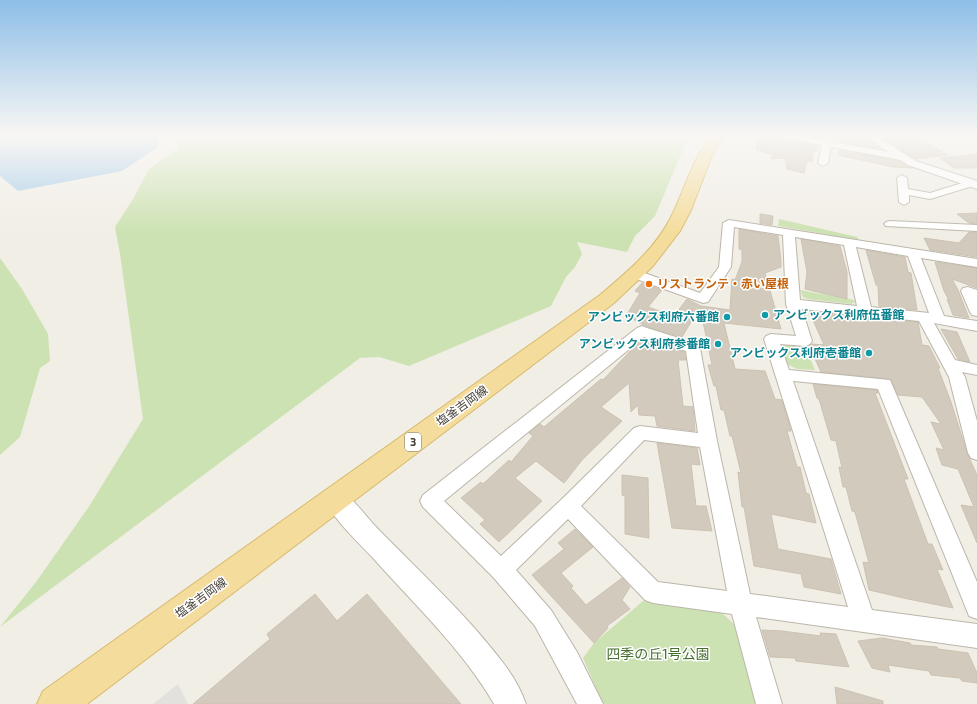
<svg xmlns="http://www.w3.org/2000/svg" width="977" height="704" font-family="'Exo 2','Noto Sans JP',sans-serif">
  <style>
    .green { fill: #cce2b2 }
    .parking { fill: #e3e1de }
    .water { fill: #a8cde9 }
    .building { fill: #d2cabd; stroke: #ccc2b1 }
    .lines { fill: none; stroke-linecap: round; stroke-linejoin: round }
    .minor-casing { stroke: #bcb6aa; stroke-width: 2 }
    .tertiary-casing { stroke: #bcb6aa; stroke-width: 2 }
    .primary-casing { stroke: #d8ba6e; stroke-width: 2 }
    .minor { fill: #fff; fill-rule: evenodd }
    .tertiary { fill: #fff; fill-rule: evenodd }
    .primary { fill: #f4dd9c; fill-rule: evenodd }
    .food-dot { fill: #e8710a; stroke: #fff; stroke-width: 1.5 }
    .culture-dot { fill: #0f9aa8; stroke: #fff; stroke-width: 1.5 }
    .labels { text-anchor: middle; stroke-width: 3; stroke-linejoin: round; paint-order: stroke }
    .shield { fill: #fff; stroke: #7b7872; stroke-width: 1 }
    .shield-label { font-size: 11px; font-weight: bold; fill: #433e36 }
    .food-label { font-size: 12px; font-weight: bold; fill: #c56008; stroke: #fff; text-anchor: start }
    .culture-label { font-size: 12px; font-weight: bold; fill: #0d838f; stroke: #fff; text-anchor: end }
    .street-label { font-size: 12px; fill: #433e36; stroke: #fff }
    .near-park-label { font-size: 14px; fill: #466f2f; stroke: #fff }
  </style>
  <rect width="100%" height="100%" fill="#f1eee6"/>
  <path class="green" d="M181 135H622L631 137 633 135H689L655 216 635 236 627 252 577 242 582 254 575 267 566 277 551 306 409 366 379 357 360 358 0 627 36 582 88 508 143 419 120 254 115 227 133 199 149 169 177 149Z
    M779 219 857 237 859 240 778 226Z
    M0 258 22 289 48 334 50 361 40 368 20 437 0 455Z
    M800 290 854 300 855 302 851 304 808 299 803 297Z
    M787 342 803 343 815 370 797 369 787 364 781 347Z
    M643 601 722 613 736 626 758 704H603L583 658 594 643Z"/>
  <path class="parking" d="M178 684 188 704H153Z"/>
  <path class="water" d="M0 135H161L158 137V147L122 171 18 191 0 176Z"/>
  <path class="building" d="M761 135 778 137 782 139 818 146 817 151 814 150 812 162 807 161 804 173 787 169 785 158 771 159 773 155 757 150 756 144Z
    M843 135H862L881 149 841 142Z
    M878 135H915L948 155 915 159Z
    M839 150 900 161 913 168 893 167 838 155Z
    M977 154V168H954L940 158Z
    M977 213V224L969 223 957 214Z
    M760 214 773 216 772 225 760 223Z
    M739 229 778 236 781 261V267L765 273 781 329 724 323 735 369 765 371 775 399 782 400 791 431H787L797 467H800L806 493 809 494 816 523 771 514 778 549 831 559 841 594 804 587 801 574 754 566 744 507H742L738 472 741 473 732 436H730L724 410H721L716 386H714L708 365H712L700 307 682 337 648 327 626 316 640 293 635 291 642 283 662 290 648 307 674 316 687 299 701 306 730 310 732 279 735 280 742 262V250L739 249Z
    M969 232H977V257L930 250 924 238 959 243Z
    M801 239 840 246 847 272V299L805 289 807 272Z
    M866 250 905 257 908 272 911 273 917 310 879 306 878 286 876 285Z
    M935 262 977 268V288L952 279 958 290 969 318 953 315 947 299 949 300 944 291Z
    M809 311 918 322 922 345 929 346 940 368H938L951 402 967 453 977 475V543L961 505 974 507 958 469 942 465 936 448 944 450 931 422 941 424 922 397 898 395 890 379 821 372 809 346 812 344 824 345Z
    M941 329 957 332 970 362 958 359Z
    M644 339 684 352 686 360H678L683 406 693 407 695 431 657 426 655 416 639 415 638 405 631 412 629 383 601 407 622 421 582 460 564 483 536 461 515 478 542 501 499 542 480 524 485 520 461 498 481 482 483 484 509 460 511 462 533 436 529 433 540 424 544 427 601 379 603 380 635 346Z
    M813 384 877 390 878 393H875L908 479H904L928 544H932L943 570 937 569 953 608 908 599 869 590 863 562 869 563 855 512 852 511 846 487H843L839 467 842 468 836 441 831 440 819 399 817 398Z
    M657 443 697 448 700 465 691 464 696 506H706L712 531 672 528Z
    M622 475 648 478 649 538 625 534V496L622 495Z
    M575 529 593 547 561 573 573 586 571 588 586 605 622 578 630 587 622 600 630 609 607 626 608 628 594 643 532 575 564 549 558 543Z
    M315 594 337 621 367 594 461 704H193L270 639 267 634Z
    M762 630 782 631 821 636 820 633 836 634 849 667 796 661 795 658 770 657Z
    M882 638 910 643 911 645 937 647 938 649 968 653 977 673V683L962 681 960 678 931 675 929 671 888 665 890 672 872 668 858 641Z
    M835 687 883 701V704H837Z"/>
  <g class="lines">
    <defs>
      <path id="minor" d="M778 135H797L823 140 825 136 828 135 832 138V142L901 154 906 157 901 160 831 147 828 163 823 166 818 163 822 145 782 138Z
        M902 175 907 178 908 189 930 193 972 180 977 183 976 185 930 199 909 195V202L904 205 899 202 897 178Z
        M729 220 977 259V267L921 258 944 316 977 321V331L934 323 955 360 977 365V375L962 372 965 377 977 421V460L971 458 968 453 949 377 919 321 802 309 812 341 810 344 805 346 780 344 789 370 890 380 977 582V619L969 616 878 389 793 381 872 610 977 624V648L756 617 782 704H756L732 614 653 603 645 600 568 519 516 570 551 610 577 652 603 704H577L535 626 493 577 423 507 420 501 423 495 637 328 642 326 647 328 698 344 700 348 717 441 750 594 848 607 764 339 766 336 771 334 796 336 786 304 783 235 734 227 731 267 708 302 703 303 631 277 629 274 631 271H639L700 293 719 267 723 223ZM795 237 844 245 857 306 800 300ZM856 247 908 256 929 313 871 307ZM644 337 686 351 698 433 640 426 634 428 561 500 501 556 444 501ZM644 440 700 447 727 591 658 582 581 506Z
        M890 221 977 225V231L886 226 884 224 886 222Z
        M968 287 977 290V316L972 315 970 312 961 291 963 288Z"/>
      <path id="tertiary" d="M863 135H875L916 161 977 181V189L908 165Z
        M336 489C351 494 365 516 377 528 420 572 467 615 504 664 513 676 521 690 526 704H494C464 651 413 603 373 558 356 540 335 521 324 499L328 492Z"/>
      <path id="primary" d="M713 135H726L713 153 691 210 680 231 653 266 614 303 87 704H37L43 691 600 295C626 273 654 250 670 219 685 191 691 159 713 135Z"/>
    </defs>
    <use href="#minor" class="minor-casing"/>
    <use href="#tertiary" class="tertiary-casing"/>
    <use href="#primary" class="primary-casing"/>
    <use href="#minor" class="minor"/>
    <use href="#tertiary" class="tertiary"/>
    <use href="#primary" class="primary"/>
  </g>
  <linearGradient id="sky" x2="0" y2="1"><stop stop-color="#8ebee8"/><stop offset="0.58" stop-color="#f9f7f4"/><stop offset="1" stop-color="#f9f7f4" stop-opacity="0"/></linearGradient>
  <rect width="977" height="234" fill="url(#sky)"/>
  <circle class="food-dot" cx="649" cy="284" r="4"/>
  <g class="culture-dot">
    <circle cx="765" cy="315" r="4"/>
    <circle cx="727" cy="317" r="4"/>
    <circle cx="718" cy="344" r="4"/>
    <circle cx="869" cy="353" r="4"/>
  </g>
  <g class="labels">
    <rect class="shield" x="405" y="433" width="16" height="18" rx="3"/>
    <g class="shield-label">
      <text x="413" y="446">3</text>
    </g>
    <g class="food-label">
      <text x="657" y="288">リストランテ・赤い屋根</text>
    </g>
    <g class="culture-label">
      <text x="773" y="319" text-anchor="start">アンビックス利府伍番館</text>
      <text x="719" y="321">アンビックス利府六番館</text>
      <text x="710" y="348">アンビックス利府参番館</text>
      <text x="861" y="357">アンビックス利府壱番館</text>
    </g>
    <g class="street-label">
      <text transform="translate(462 406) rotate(-36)" y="4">塩釜吉岡線</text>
      <text transform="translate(201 598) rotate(-36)" y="4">塩釜吉岡線</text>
    </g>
    <g class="near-park-label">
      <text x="658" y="659">四季の丘1号公園</text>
    </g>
  </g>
</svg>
